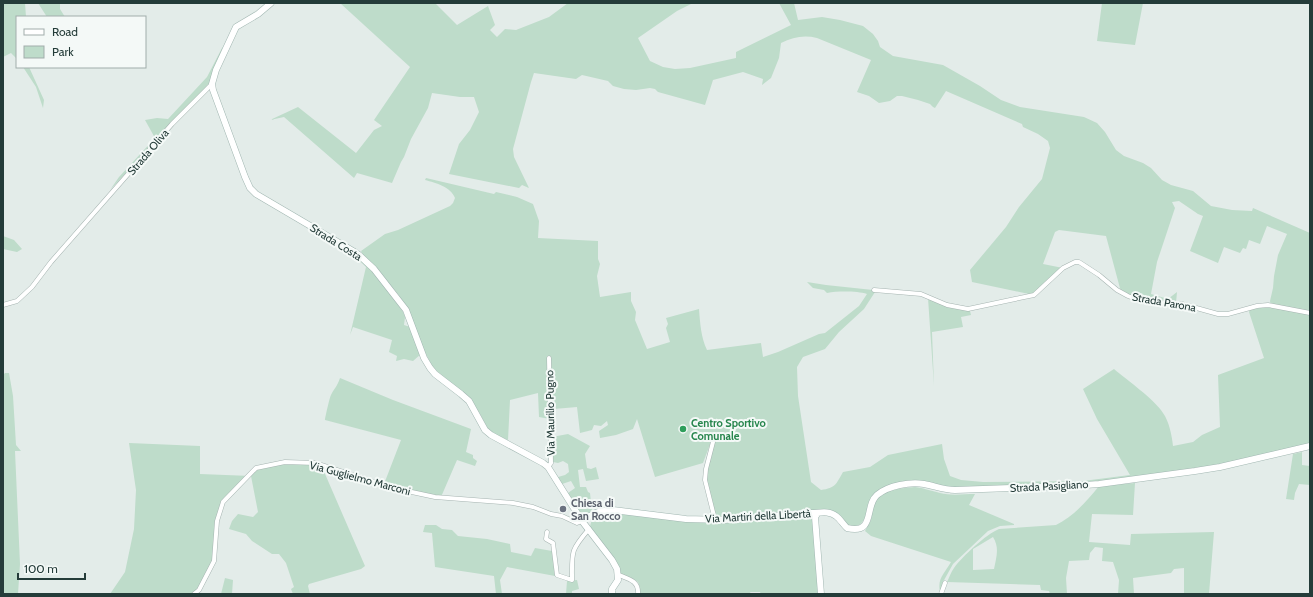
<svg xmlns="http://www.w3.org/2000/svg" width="1313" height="597" font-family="Cabin,sans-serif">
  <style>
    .green { fill: #bedcca; fill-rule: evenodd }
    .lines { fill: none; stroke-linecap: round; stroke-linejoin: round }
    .street-casing { stroke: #a6b4b1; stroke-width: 5 }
    .secondary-casing { stroke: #a2b7b2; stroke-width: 7 }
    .street { stroke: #fff; stroke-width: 4 }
    .secondary { stroke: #fff; stroke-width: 6 }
    .leisure-dot { fill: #2e9e5b; stroke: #f4f9f7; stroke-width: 1.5 }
    .worship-dot { fill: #6b7280; stroke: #f4f9f7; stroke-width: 1.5 }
    .labels { text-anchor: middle; stroke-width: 4; stroke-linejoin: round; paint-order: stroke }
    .street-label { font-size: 11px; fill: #243c39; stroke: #f4f9f7 }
    .leisure-label { font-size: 11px; font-weight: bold; fill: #27864d; stroke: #f4f9f7; text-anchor: start }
    .worship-label { font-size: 11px; font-weight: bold; fill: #5b616d; stroke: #f4f9f7; text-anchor: start }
  </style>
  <rect width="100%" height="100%" fill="#e3ece9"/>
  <path class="green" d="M3 3H25L26 17H17V59L11 53 3 57Z
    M38 3H60V9L65 17H59L58 16 47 17Z
    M340 3H435L457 25 488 6 495 25 490 30 497 37 505 29 516 30 549 17 568 3H693L677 11 638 38 650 61 663 67 675 69 690 68 736 58V52L791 25 779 3H794L798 20 822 17 840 20 863 26 873 34 878 41 880 47 893 56 943 65 980 86 1001 100 1020 107 1084 117 1097 123 1105 132 1116 150 1124 156 1143 163 1151 168 1162 180 1171 185 1193 191 1211 206 1232 210 1252 211 1253 208 1310 233V444L1219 465 1100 482 955 489 904 483 875 494C871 504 864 534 848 525 843 522 839 516 834 512L802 513C790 508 776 514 764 515 748 516 732 517 716 518L706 486 708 464 711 459 715 431 703 463 655 477 637 419 633 429 616 435 600 438 599 431 608 425 607 421 601 426 594 425 592 430 580 433 577 407 554 409 550 408V419L539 417 538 393 510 400 508 440 495 435 488 429 479 412 465 395 438 372 432 366 419 340 408 309 398 294 379 272 363 255 361 251 385 234 398 230 450 206 453 203 455 198C451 187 436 183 425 180L426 178 494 194 496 192 517 197 533 204 539 221 538 238 598 241V259L600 264 597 276 600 297 631 292V301L636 312 635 320 647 349 670 342 666 328 668 324 666 318 699 309C700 322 701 338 707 350L761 343 763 357 778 352 819 334 825 333 859 306 867 294C857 291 838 291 827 293L824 290 813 288 807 282 826 285 873 290 875 292 864 309 839 332 825 349 803 357 797 367 798 396 811 482 821 490C836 488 836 484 843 472L870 467 888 455 942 444 944 459 950 476 961 480 983 482 1083 481 1130 475 1097 419 1083 389 1114 369C1127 380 1154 399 1163 413 1169 421 1172 436 1173 446L1193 442 1202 435 1220 427 1218 375 1264 358 1249 312 1250 309 1271 307 1270 301 1273 288 1274 276 1278 255 1287 234 1267 226 1260 244 1249 240 1246 249 1243 248 1240 253 1224 247 1218 263 1190 251 1203 216 1198 214 1179 201 1172 202 1175 208 1157 262 1151 294 1168 299 1177 292 1176 303 1138 300 1121 292 1106 236 1059 230 1055 232 1043 264 1063 268 1034 295 972 282 970 270 1006 227 1019 207 1042 179 1050 148 1048 141 1038 134 1023 127 1022 124 946 91 935 108 933 107 930 104 918 100 902 96H897L890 101 879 103 869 96 857 92 871 60 817 38C804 35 793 37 781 43L779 58 771 78 762 85 763 79 743 72 713 80 705 105 658 92 655 89 650 88 636 90 624 89 613 86 608 81 582 75 576 79 534 73 531 82 513 149 514 157 529 188 522 185 519 188 449 174 459 144 470 130 479 112 474 97H460L432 93 428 108 411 139 404 157 401 162 392 183 357 173 354 178 284 117 270 120 298 107 356 153 374 130 382 126 374 120 410 67Z
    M1102 3H1143L1135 45 1097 41Z
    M223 47 210 82 205 88 110 190 119 177 155 138 145 120 157 118 168 119 207 77 222 48Z
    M23 67H29L44 100 43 108 36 87Z
    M3 236 14 240 22 249 17 252 3 249Z
    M356 257C375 269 391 294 403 312L405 317 404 325 410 327 421 354 413 361 404 359 396 361 397 356 389 352 392 340 353 327 350 335 366 267Z
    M928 298 970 311 971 315 961 317 963 327 932 332 934 386Z
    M5 373H9L13 396 16 445 21 451H15L20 564 18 594H3V375Z
    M340 378 393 400 471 429 466 452 473 455V458L477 461 475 466 457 460 441 497 384 484 401 440 325 420C325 418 330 396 331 395 335 387 337 387 340 378Z
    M568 434 590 446 585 454 587 468 591 469 596 467 599 479 586 481 583 469 578 470 580 487H586L588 492 590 493 592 511 587 515 579 512 568 493 575 488 571 481 562 484 558 477 565 475 569 472 568 464 563 461 558 463 553 462 552 437Z
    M129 443 200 446V474L251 476 256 470 283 464 314 465 322 467 365 566 361 569 309 584 308 586 310 594H293L291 589 294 587 286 563 279 554H272L252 541 246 534 229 529 232 521 238 514 253 517 258 512 251 476 223 502 215 521 213 561 199 589 192 594H110L125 572 134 529 136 490Z
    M1302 452V465L1310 466V485L1299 484 1295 493 1294 500 1286 499 1293 454Z
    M1135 483 1133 515 1092 514 1089 542 1130 545 1131 534 1214 532 1209 594H1184V568L1174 569 1171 573 1133 578 1134 594H1118L1119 580 1113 562 1102 561 1103 548 1095 547 1090 553 1089 560 1069 561 1066 578 1067 594H1050L1049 591 1041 590 1040 585 947 582C949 578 951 572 954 568 962 557 986 534 999 529L1056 525C1073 517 1087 501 1099 486ZM993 537C1000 548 996 558 994 569L973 570V549Z
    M915 487C924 488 931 491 940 493 951 496 964 494 975 494L969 505 1014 524V525L1000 526 988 531 953 564 943 582 940 592C937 578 945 573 951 562L871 536 865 531C867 527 870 523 871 520 872 516 871 511 872 507 875 490 901 488 915 487Z
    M606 512 721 523 808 515 813 516 819 594H761L760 592H750L751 594H639L640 589 638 582 619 574 590 528C591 517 596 515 606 512Z
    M425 525H436L442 529 452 530 458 536 487 539 510 544 511 552 531 556 535 548 552 551 555 576 507 567 500 580 502 594H496L494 576 435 567 432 533 423 532Z
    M225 578 233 580 232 594H221Z
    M577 580 579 589 572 591V594H566L567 581Z"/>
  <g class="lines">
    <defs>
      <path id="street" d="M874 290 921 294 947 305 968 309 1034 295 1063 268 1075 262H1079L1099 275 1117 290 1128 296 1138 300 1160 303 1182 304 1218 314H1228L1257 306 1268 305 1310 313
        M3 305 17 301 32 287 51 262 172 124 212 84
        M713 442 706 469 705 480 715 520
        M548 467 551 463 549 358
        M547 532 546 539 553 543 557 575 572 580C572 552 570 551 589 529
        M619 575C629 579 639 581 638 594
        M194 594 199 590 214 561 217 521 223 502 256 468 285 462 315 463 393 488 435 497 513 503 533 507 551 514 562 516 577 523 582 521
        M941 594 945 583"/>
      <path id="secondary" d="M271 3 258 14 236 27 216 70 212 84 213 90 245 177 250 188 256 194 353 251 359 255 374 269 406 310 424 358 430 368 435 374 461 394 469 401 485 430 491 435 543 463 548 467 582 521 612 560 617 569 618 580 612 589V594
        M817 514 815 517 821 594
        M582 521C593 513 600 510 613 510L686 519 724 520 811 513C819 513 829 510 836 516 840 519 843 524 847 528 876 535 864 506 877 495 889 485 910 482 924 484 935 486 944 490 955 490L1072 486 1099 484 1195 471 1220 467 1310 446"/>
    </defs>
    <use href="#street" class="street-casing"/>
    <use href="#secondary" class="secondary-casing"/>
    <use href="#street" class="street"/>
    <use href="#secondary" class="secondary"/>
  </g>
  <circle class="leisure-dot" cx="683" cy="429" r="4"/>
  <circle class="worship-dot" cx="563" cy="509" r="4"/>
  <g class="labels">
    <g class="street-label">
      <text transform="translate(148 152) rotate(-49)" y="4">Strada Oliva</text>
      <text transform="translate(336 242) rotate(32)" y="4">Strada Costa</text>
      <text transform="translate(1164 302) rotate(10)" y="4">Strada Parona</text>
      <text transform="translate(550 413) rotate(-91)" y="4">Via Maurilio Pugno</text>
      <text transform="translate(360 478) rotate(15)" y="4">Via Guglielmo Marconi</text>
      <text transform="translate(1049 486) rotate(-3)" y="4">Strada Pasigliano</text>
      <text transform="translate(758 516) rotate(-3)" y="4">Via Martiri della Libertà</text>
    </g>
    <g class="leisure-label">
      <text x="691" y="427">Centro Sportivo<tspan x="691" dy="13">Comunale</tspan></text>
    </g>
    <g class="worship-label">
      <text x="571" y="507">Chiesa di<tspan x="571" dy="13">San Rocco</tspan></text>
    </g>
  </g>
  <rect width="1313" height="597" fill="none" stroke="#243c39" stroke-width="8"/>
  <rect x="16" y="16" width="130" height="52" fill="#f4f9f7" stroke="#a1adab"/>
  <rect x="24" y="29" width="20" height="6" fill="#ffffff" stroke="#a1adab"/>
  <text x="52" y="36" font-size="12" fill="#243c39">Road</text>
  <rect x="24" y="46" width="20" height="12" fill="#bedcca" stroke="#a1adab"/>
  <text x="52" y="56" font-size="12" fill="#243c39">Park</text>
  <path d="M18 573v6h67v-6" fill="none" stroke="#243c39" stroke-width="2"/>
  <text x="24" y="573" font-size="12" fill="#243c39" stroke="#f4f9f7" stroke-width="3" paint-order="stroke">100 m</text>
</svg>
